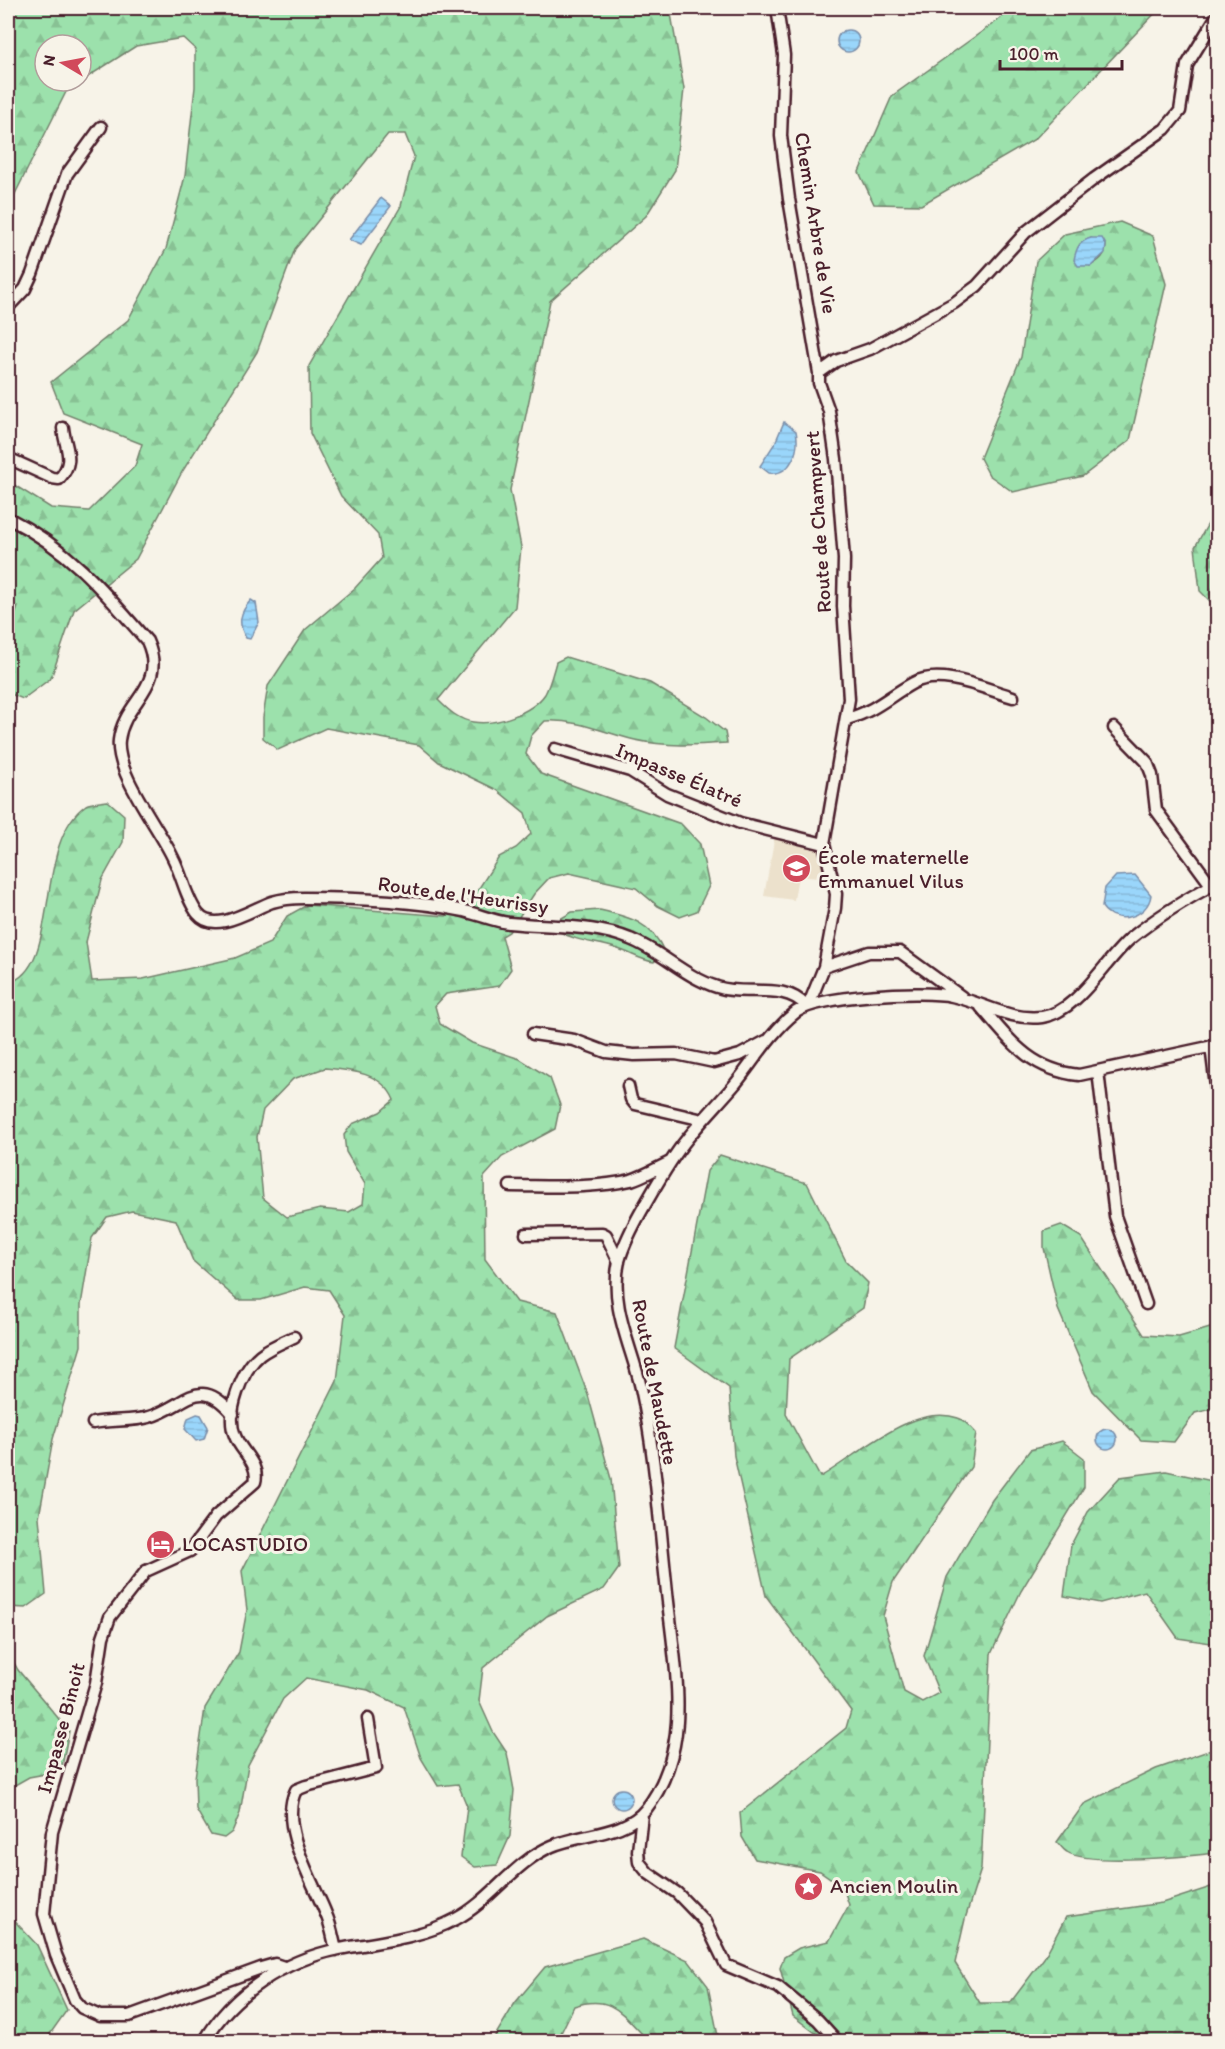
<svg xmlns="http://www.w3.org/2000/svg" width="1225" height="2049" font-family="Itim,sans-serif">
  <style>
    .built { fill: #ece1cc }
    .forest { fill: url(#forest-firs); stroke: #73806c; stroke-width: 1.5; fill-rule: evenodd }
    .water { fill: url(#water-rules); stroke: #7a8da8; stroke-width: 1.5 }
    .lines { fill: none; stroke-linecap: round; stroke-linejoin: round }
    .minor-casing { stroke: #4a1f2b; stroke-width: 15 }
    .minor { stroke: #f7f3e8; stroke-width: 10 }
    .labels { text-anchor: middle; stroke-width: 6; stroke-linejoin: round; paint-order: stroke }
    .street-label { font-size: 21px; fill: #4a1f2b; stroke: #f7f3e8 }
    .poi-label { font-size: 21px; fill: #4a1f2b; stroke: #f7f3e8; text-anchor: start }
  </style>
  <defs>
    <pattern id="forest-firs" width="22" height="20" patternUnits="userSpaceOnUse" patternTransform="scale(1.5)"><rect width="22" height="20" fill="#9ce1ac"/><path d="M5 1l3.5 6h-7zM16 11l3.5 6h-7z" fill="#88c194"/></pattern>
    <pattern id="water-rules" width="6" height="5" patternUnits="userSpaceOnUse" patternTransform="scale(1.5)"><rect width="6" height="5" fill="#9ad6fb"/><path d="M0 2.5h6" fill="none" stroke="#86b7d7"/></pattern>
  </defs>
  <rect width="100%" height="100%" fill="#f7f3e8"/>
  <filter id="ink" filterUnits="userSpaceOnUse"><feTurbulence type="fractalNoise" baseFrequency=".0167" numOctaves="2"/><feDisplacementMap in="SourceGraphic" scale="12" xChannelSelector="R" yChannelSelector="G"/><feConvolveMatrix kernelMatrix="1 2 1 2 8 2 1 2 1" color-interpolation-filters="sRGB"/></filter>
  <g filter="url(#ink)">
    <path class="built" d="M775 835 821 846 828 879 798 876 794 900 764 896Z"/>
    <path class="forest" d="M8 8H670L684 89 675 170 646 216 550 301 510 490 521 547 515 607 438 700C448 710 459 720 473 722 495 726 532 713 545 694 550 685 553 672 556 662L566 657 650 683 706 717 725 732 727 743C697 745 666 747 635 740 605 733 577 719 545 721L531 736 526 754 541 774 681 824 700 844 709 886 697 911 680 917 658 906 636 888 569 873 549 878 534 894 509 932 502 936 511 969 499 986 446 994 435 1006 440 1024 472 1043 520 1059 550 1078 560 1105 555 1129 502 1157 484 1177 485 1259 517 1302 557 1312 588 1395 611 1479 619 1568 604 1589 547 1616 483 1668 479 1701 493 1732 507 1753 514 1790 510 1836 497 1865 475 1867 461 1857 467 1806 458 1784 438 1786 421 1758 404 1707 368 1690 306 1678 283 1699 248 1765 240 1813 232 1832 224 1838 211 1835 196 1809 195 1778 205 1708 239 1652 247 1610 242 1571 337 1381 345 1315 329 1290 305 1287 261 1300H238L193 1261 176 1220 132 1211 107 1217 92 1238 81 1305V1346L53 1439 39 1517 46 1594 26 1608 8 1607V983C63 968 32 843 86 805 91 802 102 802 108 801L124 815 123 842 102 880 86 942 92 981 143 979 235 958 270 943 287 916 307 905 446 916 472 899 499 857 516 848 531 834 525 813 497 790 439 762 419 745 326 728 278 750 263 738V717L268 686 305 630 355 588 382 558 378 535 341 496 310 433 309 366 401 206 414 156 405 134H388L295 249 257 352 182 472 136 559 74 610 51 678 23 699 8 693V634L18 607 8 606V481L51 508 89 511 135 466 142 444 63 413 51 382 128 320 166 249 185 176 195 87V49L183 38 136 46 67 90 8 208ZM45 45H81V81H45ZM325 1068C352 1070 383 1073 394 1100L380 1112 352 1124 344 1135 346 1152 365 1184 363 1204 349 1212 320 1209 287 1217 263 1198 257 1137 263 1110 293 1079Z
      M1009 8H1160L1035 139 921 205 874 204 859 172 892 96 1001 18Z
      M1120 222 1153 236 1166 284 1130 440 1083 476 1013 492 989 475 980 458 1021 357 1036 261 1065 234ZM1091 238 1106 245C1106 256 1099 261 1090 266L1078 248 1080 244Z
      M1217 508 1218 608H1217L1200 591 1195 547Z
      M600 910C629 917 651 922 664 951L654 962C640 960 631 953 618 949 597 942 577 942 558 931L560 919 572 912Z
      M720 1155 807 1183 846 1261 868 1283 863 1308 789 1359 786 1414 820 1477C856 1457 913 1402 958 1418 965 1420 971 1428 976 1433L971 1467 893 1582 883 1616 904 1692 922 1702 939 1693 924 1656 947 1577 992 1500 1030 1450 1062 1441 1084 1458V1487L1021 1591 991 1654 981 1869 965 1919 955 1963 980 2003H1010L1044 1958 1066 1917 1162 1903 1217 1885V2041H826L793 2016 780 1968 784 1957 799 1948 829 1941 849 1905 843 1887 820 1871 755 1859 742 1837 740 1813 846 1728 851 1711 766 1596 734 1456 729 1388 674 1348 707 1171Z
      M1061 1225 1081 1237 1144 1335 1179 1337 1217 1326V1408L1195 1413 1174 1442 1141 1440 1093 1391 1058 1309 1044 1248V1231Z
      M1166 1471 1217 1482V1644L1178 1638 1145 1591 1100 1603 1064 1596 1071 1545 1088 1512 1120 1477Z
      M8 1652 18 1670 69 1731 61 1771 29 1777 8 1789Z
      M1217 1748V1853C1190 1856 1088 1866 1067 1852 1063 1850 1060 1845 1057 1842L1084 1804 1156 1769Z
      M8 1914 37 1945 67 2010 45 2041H8Z
      M643 1939 688 1960 708 1986 719 2041H645L643 2035C620 2011 610 1995 574 2006L557 2041H492L515 2003 545 1967Z"/>
    <path class="water" d="M837 41a11 11 0 1 1 22 0a11 11 0 1 1-22 0Z
      M381 198 391 206 361 245 349 240Z
      M1091 238H1102L1106 245 1105 253 1091 266H1078L1074 260C1076 249 1079 241 1091 238Z
      M784 422 796 431C800 450 791 476 769 473L760 466 775 443Z
      M251 600 256 603 259 622 250 639 246 638C237 623 240 612 251 600Z
      M1135 875 1151 895C1148 918 1115 926 1102 907L1105 888 1116 876Z
      M197 1414 201 1415 208 1427 204 1439 196 1441 185 1429 188 1418Z
      M1097 1439a10 10 0 1 1 20 0a10 10 0 1 1-20 0Z
      M612 1799a10 10 0 1 1 20 0a10 10 0 1 1-20 0Z"/>
    <g class="lines">
      <defs>
        <path id="minor" d="M777 8 784 55 781 136 789 199 819 373
          M8 307 25 289 32 274 67 174 101 127
          M8 458 52 478 59 479C76 460 65 449 63 428
          M8 518C68 548 104 591 147 641 168 687 124 700 119 740 115 774 159 827 173 858 182 875 186 899 198 914 215 935 252 909 272 902 282 899 293 898 304 898 355 898 409 900 459 910 476 913 492 921 509 923 548 927 594 924 630 939 661 951 685 977 717 987 746 997 784 981 806 1006
          M847 719C879 709 886 698 913 683 941 668 985 689 1013 697
          M1114 728 1147 762 1152 775 1156 810 1211 885
          M555 749 630 771 667 794 740 823 824 844
          M824 967 869 952H900L962 997
          M809 1004 824 967 835 908 836 894 824 844 849 699 843 606 844 559 836 459 829 411 819 383V373L836 361 870 349 954 303 977 286 1026 232 1094 179 1165 129 1180 111 1187 65 1218 14
          M981 1007C1011 1042 1031 1070 1079 1075L1218 1045
          M533 1034 574 1040 606 1052 634 1055 676 1054 714 1062 740 1055 766 1041
          M1211 1046 1218 1103
          M1098 1071 1115 1216 1146 1304
          M628 1086 631 1099 635 1104 703 1120
          M510 1186C550 1186 592 1189 631 1180 644 1176 657 1168 670 1162
          M526 1234 602 1233 606 1235 619 1262
          M93 1423C112 1419 131 1422 149 1417 187 1406 198 1373 233 1414
          M642 1814 638 1851 639 1862 648 1873 677 1893 705 1922 726 1965 778 1987 818 2020 838 2042
          M336 1950C333 1938 331 1925 326 1914 313 1881 278 1826 296 1790L306 1786 376 1768 368 1719
          M284 1967 275 1964 261 1968 129 2016H100L82 2008 75 2000 56 1955 44 1914 52 1832 96 1683 103 1637 110 1617 146 1571 190 1551 216 1516 255 1482C260 1464 241 1452 235 1436 225 1413 242 1370 260 1355 270 1347 283 1342 294 1337
          M204 2042C232 1993 285 1960 339 1949 378 1942 421 1938 456 1919 492 1900 514 1862 552 1846 580 1834 626 1835 646 1809 665 1785 675 1753 677 1722 680 1680 670 1626 666 1583 659 1518 655 1452 641 1388 632 1347 609 1306 619 1261 624 1243 633 1226 642 1210 656 1186 669 1161 687 1139 702 1120 720 1102 736 1083 755 1059 772 1031 796 1012 818 995 924 990 952 996 982 1002 1009 1021 1042 1017 1078 1012 1105 960 1131 938 1158 916 1188 898 1218 882"/>
      </defs>
      <use href="#minor" class="minor-casing"/>
      <use href="#minor" class="minor"/>
    </g>
  </g>
  <defs>
    <symbol id="school-disc" viewBox="-11 -11 22 22"><circle r="9.5" fill="#d1495b" stroke="#f7f3e8"/><path d="M0-5L7-2L0 1L-7-2ZM-4 1L0 2.5L4 1V4Q0 6-4 4Z" fill="#fff"/></symbol>
    <symbol id="hotel-disc" viewBox="-11 -11 22 22"><circle r="9.5" fill="#d1495b" stroke="#f7f3e8"/><path d="M-6-4.5h1.5V1H6V5H4.5V3h-9V5H-6ZM-4 0a1.8 1.8 0 1 1 3.6 0ZM.5 0V-2.5h3Q6-2.5 6 0Z" fill="#fff"/></symbol>
    <symbol id="sight-disc" viewBox="-11 -11 22 22"><circle r="9.5" fill="#d1495b" stroke="#f7f3e8"/><path d="M0-6L1.8-2.2L6-1.7L2.9 1.2L3.7 5.4L0 3.3L-3.7 5.4L-2.9 1.2L-6-1.7L-1.8-2.2Z" fill="#fff"/></symbol>
  </defs>
  <g fill-rule="evenodd">
    <use href="#school-disc" x="780" y="852" width="33" height="33"/>
    <use href="#hotel-disc" x="144" y="1528" width="33" height="33"/>
    <use href="#sight-disc" x="792" y="1870" width="33" height="33"/>
  </g>
  <g class="labels">
    <g class="street-label">
      <text transform="translate(816 223) rotate(81)" y="7">Chemin Arbre de Vie</text>
      <text transform="translate(818 522) rotate(-94)" y="7">Route de Champvert</text>
      <text transform="translate(679 775) rotate(23)" y="7">Impasse Élatré</text>
      <text transform="translate(463 895) rotate(8)" y="7">Route de l'Heurissy</text>
      <text transform="translate(655 1382) rotate(79)" y="7">Route de Maudette</text>
      <text transform="translate(61 1728) rotate(-75)" y="7">Impasse Binoit</text>
    </g>
    <g class="poi-label">
      <text x="818" y="864">École maternelle<tspan x="818" dy="24">Emmanuel Vilus</tspan></text>
      <text x="182" y="1551">LOCASTUDIO</text>
      <text x="830" y="1893">Ancien Moulin</text>
    </g>
  </g>
  <rect width="1225" height="2049" fill="none" stroke="#f7f3e8" stroke-width="30"/>
  <rect x="15" y="15" width="1195" height="2019" fill="none" stroke="#4a1f2b" stroke-width="2" filter="url(#ink)"/>
  <g transform="translate(63 63) rotate(280)"><circle r="28" fill="#f7f3e8" stroke="#b29e9c" stroke-width="1.5"/>
  <path d="M0-4.5L10 22L0 15L-10 22Z" fill="#d1495b"/>
  <text y="-9" font-size="16" font-weight="bold" text-anchor="middle" fill="#4a1f2b">N</text>
  </g>
  <path d="M1000 60v9h122v-9" fill="none" stroke="#4a1f2b" stroke-width="3"/>
  <text x="1009" y="60" font-size="18" fill="#4a1f2b" stroke="#f7f3e8" stroke-width="4.5" paint-order="stroke">100 m</text>
</svg>
